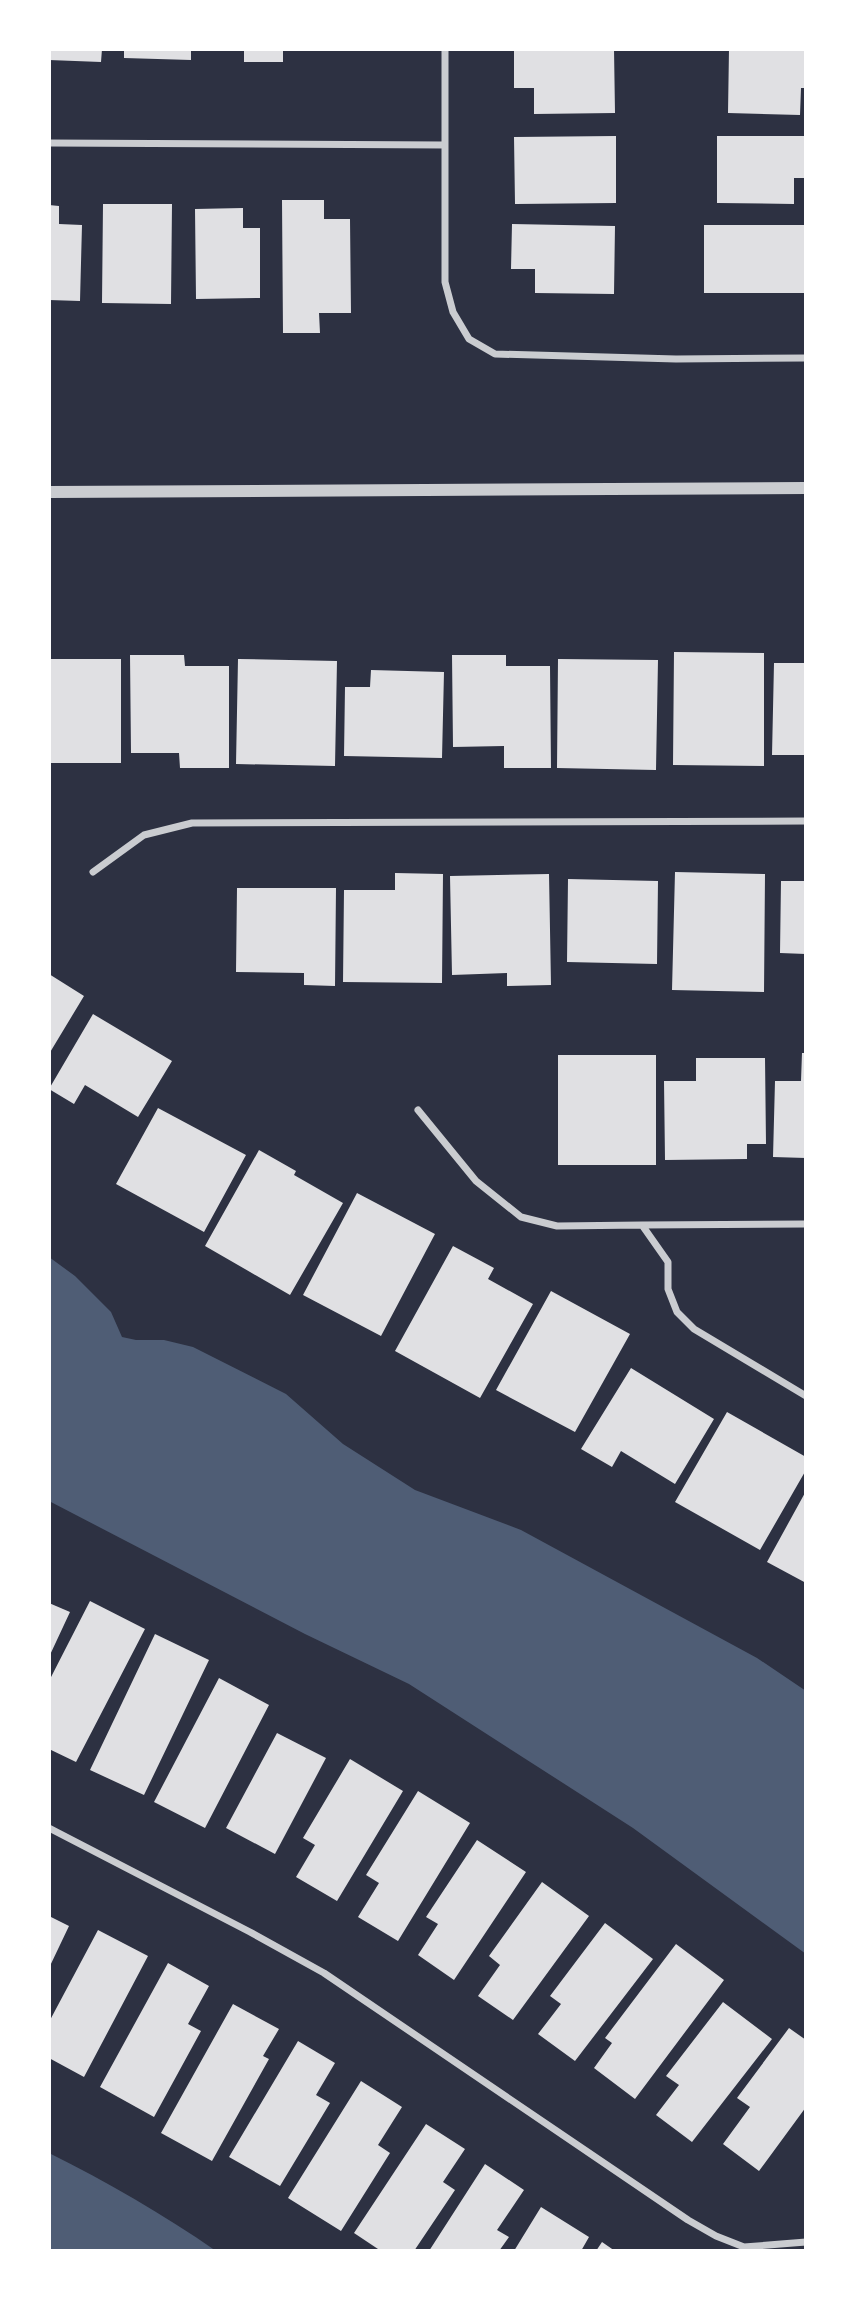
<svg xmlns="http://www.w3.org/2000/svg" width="855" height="2300" font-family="'Roboto Condensed',sans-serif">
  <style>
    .water { fill: #4f5d75 }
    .building { fill: #e0e0e3 }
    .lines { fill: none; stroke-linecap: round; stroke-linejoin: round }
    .minor { stroke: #caccd0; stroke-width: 7 }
    .tertiary { stroke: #caccd0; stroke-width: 12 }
  </style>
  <rect width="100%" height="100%" fill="#2d3142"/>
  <path class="water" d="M49 1257 75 1276 111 1312 122 1337 136 1340H164L193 1347 286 1394 343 1444 415 1490 521 1530 757 1658 806 1691V1954L633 1828 409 1684 305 1634 49 1501Z
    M49 2153C107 2182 163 2214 216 2251H49Z"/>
  <path class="building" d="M49 49H102L101 62 49 60Z
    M124 49H191V60L124 58Z
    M244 49H283V62H244Z
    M514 49H614L615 113 534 114V88H514Z
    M729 49H806V88H801L800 115 728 113Z
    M616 136V203L515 204 514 137Z
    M717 136H806V178H794V204L717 203Z
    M282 200H324V219H350L351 313H319L320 333H283Z
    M103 204H172L171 304 102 303Z
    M49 205 59 206V224L82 225 80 301 49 300Z
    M243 208V228H260V298L196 299 195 209Z
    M512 224 615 226 614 294 535 293V269H511Z
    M704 225H806V293H704Z
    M674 652 764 653V766L673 765Z
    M130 655H184L185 666H229V768H180L179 753H131Z
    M452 655H506V666H550L551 768H504V746L453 747Z
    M49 659H121V763H49Z
    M238 659 337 661 335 766 236 764Z
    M558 659 658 660 656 770 557 768Z
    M774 663H806V755H772Z
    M371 670 444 672 442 758 344 756 345 687H370Z
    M675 872 765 874 764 992 672 990Z
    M395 873 443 874 442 983 343 982 344 890H395Z
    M549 874 551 985 507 986V973L452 975 450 876Z
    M568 879 658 881 657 964 567 962Z
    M781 881H806V954L780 953Z
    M237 888H336L335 986 304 985V973L236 972Z
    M49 974 84 996 49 1054Z
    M93 1014 172 1061 138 1117 85 1085 74 1104 49 1089Z
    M802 1053H806V1158L773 1157 775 1081H801Z
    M558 1055H656V1165H558Z
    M696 1058H765L766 1144H747V1159L665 1160 664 1081H696Z
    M158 1108 246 1155 204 1232 116 1184Z
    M259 1150 296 1171 294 1175 343 1203 290 1295 205 1246Z
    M357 1193 435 1234 381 1336 303 1295Z
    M453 1246 494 1268 488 1279 533 1304 480 1398 395 1351Z
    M551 1291 630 1334 575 1432 496 1390Z
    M631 1368 714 1419 675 1484 621 1451 612 1467 581 1449Z
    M727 1412 806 1457V1470L760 1550 675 1502Z
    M806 1491V1583L767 1562Z
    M90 1601 145 1629 76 1762 49 1749V1681Z
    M49 1603 70 1612 49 1657Z
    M155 1634 209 1660 144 1795 90 1770Z
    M219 1678 269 1705 205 1828 154 1802Z
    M277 1733 326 1758 275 1854 226 1828Z
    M350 1759 403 1791 337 1901 296 1877 315 1845 303 1838Z
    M418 1791 470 1823 398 1941 358 1917 379 1883 366 1875Z
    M477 1840 526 1872 454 1980 418 1955 438 1924 426 1917Z
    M542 1882 589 1916 513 2020 478 1996 500 1965 489 1956Z
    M49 1916 69 1926 49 1968Z
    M605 1923 653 1959 575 2061 538 2034 561 2004 550 1996Z
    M98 1930 148 1956 84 2077 49 2058V2022Z
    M676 1944 724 1980 635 2099 594 2068 612 2043 605 2038Z
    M168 1963 209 1986 188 2024 201 2031 154 2117 100 2087Z
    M723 2002 772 2039 692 2142 656 2115 679 2085 666 2076Z
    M233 2004 279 2029 263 2056 269 2059 212 2161 161 2133Z
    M789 2028 806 2040V2107L759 2171 723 2144 750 2107 737 2098Z
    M298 2041 335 2063 316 2095 330 2103 280 2186 229 2157Z
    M361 2081 402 2107 378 2145 390 2153 341 2231 288 2198Z
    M426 2124 465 2149 443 2182 455 2190 414 2251H381L354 2233Z
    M485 2164 524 2190 497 2230 509 2237 499 2251H429Z
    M541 2207 589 2237 581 2251H514Z
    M602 2242 615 2251H596Z"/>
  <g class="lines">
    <path class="minor" d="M445 49V282L453 312 469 339 495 354 676 359 806 358
      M49 143 445 145
      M93 872 144 835 192 823 806 821
      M418 1110 476 1181 521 1217 557 1226 642 1225 668 1262V1289L677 1312 694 1329 806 1396
      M642 1225 806 1224
      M49 1828 250 1932 324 1973 688 2220 716 2236 744 2247 806 2242"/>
    <path class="tertiary" d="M49 492 806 488"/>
  </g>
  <rect width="855" height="2300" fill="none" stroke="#ffffff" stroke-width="102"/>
</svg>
